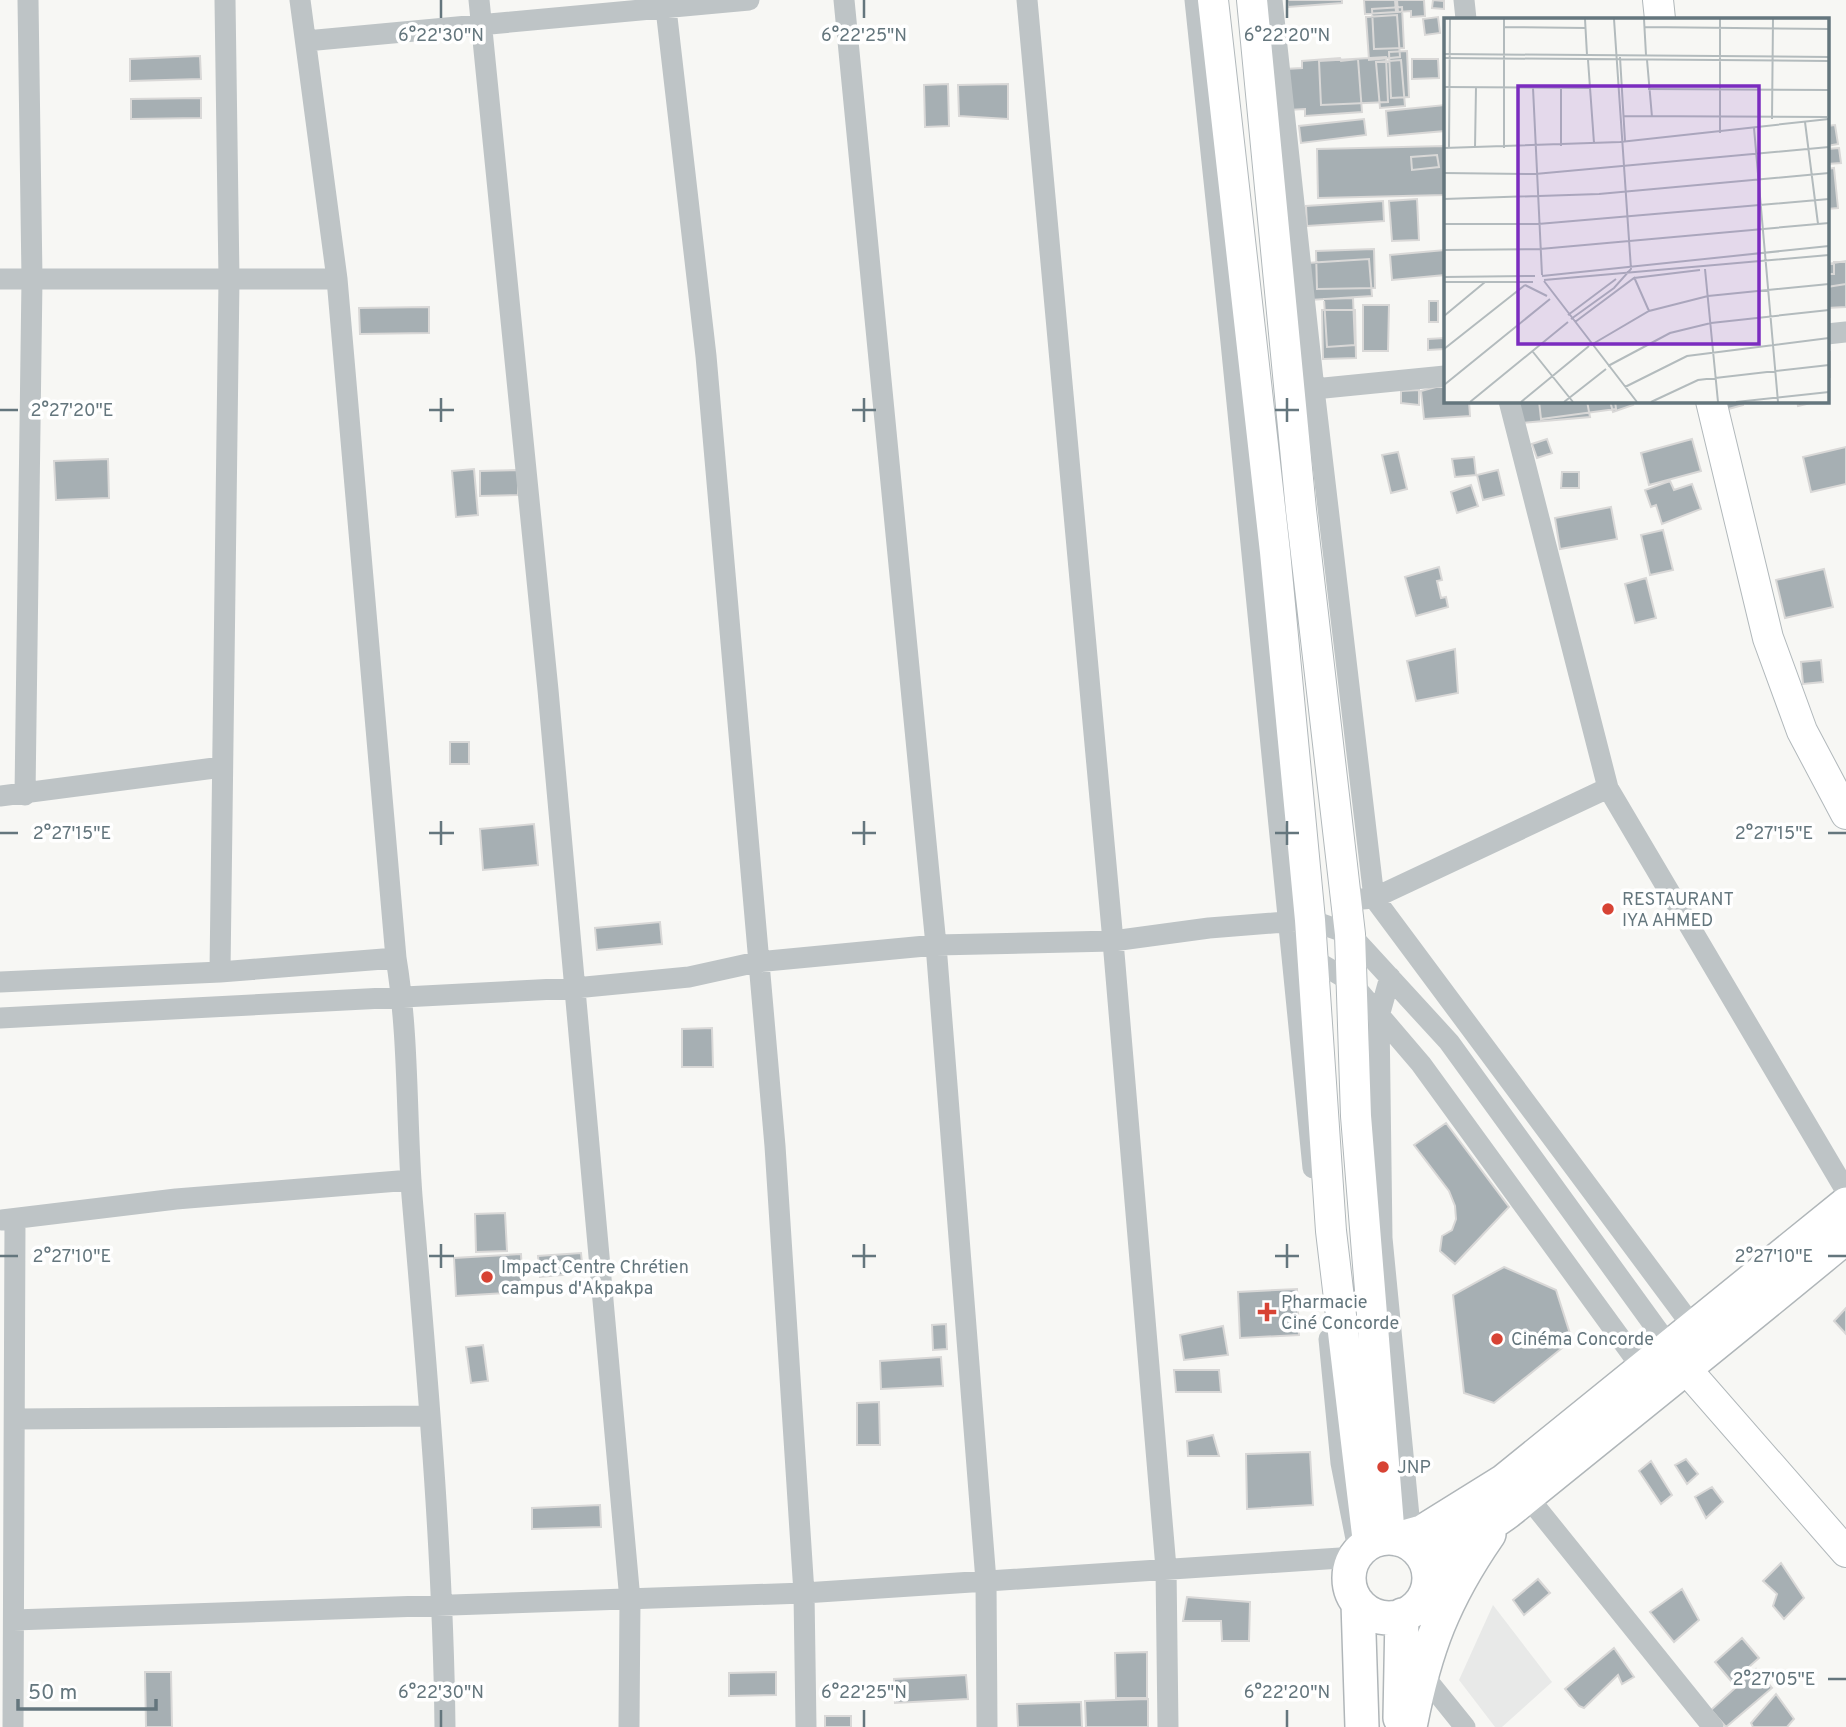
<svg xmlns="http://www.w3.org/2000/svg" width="1846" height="1727" font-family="Overpass,sans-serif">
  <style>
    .built { fill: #e8e9e8 }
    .building { fill: #a6afb3; stroke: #d9d8d7; stroke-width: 2 }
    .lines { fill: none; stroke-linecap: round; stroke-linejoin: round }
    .secondary-casing { stroke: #b1b8bb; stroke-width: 32 }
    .primary-casing { stroke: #b0b6b9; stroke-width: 36 }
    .street { stroke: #bec4c6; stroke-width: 21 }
    .secondary { stroke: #fff; stroke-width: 30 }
    .primary { stroke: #fff; stroke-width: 33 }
    .ticks { fill: none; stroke: #64767d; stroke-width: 2.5 }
    .poi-dot { fill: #d74334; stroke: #fff; stroke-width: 2.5 }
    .labels { text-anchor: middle; stroke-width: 7; stroke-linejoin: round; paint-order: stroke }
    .poi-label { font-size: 18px; fill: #64767d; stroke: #fff; text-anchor: start }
    .inset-road { fill: none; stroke: #b3bbbd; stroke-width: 2 }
    .view { fill: #7b2cbf; fill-opacity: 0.15; stroke: #7b2cbf; stroke-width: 3.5 }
    .inset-edge { fill: none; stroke: #64767d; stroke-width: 3.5 }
    .ticks-label { font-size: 18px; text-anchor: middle; fill: #64767d; stroke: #fff; stroke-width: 7; stroke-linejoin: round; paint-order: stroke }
  </style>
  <rect width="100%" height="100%" fill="#f7f7f4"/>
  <path class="built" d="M1493 1605 1552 1682 1502 1727H1495L1459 1680Z"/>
  <path class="building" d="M1287 0H1342V3L1288 7Z
    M1364 0H1395L1396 12 1365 14Z
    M1397 0H1424L1425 16 1411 17V11L1398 12Z
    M1433 0 1444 1V9L1432 8Z
    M1402 7 1404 48 1374 49 1372 9Z
    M1397 15 1400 57 1369 60 1366 17Z
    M1438 17 1440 33 1425 35 1423 19Z
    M1407 51 1409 97 1391 98 1389 52Z
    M200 56 201 79 130 81V59Z
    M1386 57 1388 102 1321 105 1319 61Z
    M1340 58 1341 61 1358 59 1362 112 1305 116V109L1288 110 1285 69 1302 68V61Z
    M1412 59H1438L1439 78 1412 79Z
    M1401 60 1405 106 1380 108 1376 62Z
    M948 84 949 126 925 127 924 85Z
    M1008 84V119L959 116 958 85Z
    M201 98V118L131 119V99Z
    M1445 105V131L1388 136 1386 111Z
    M1364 119 1366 135 1301 143 1299 126Z
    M1835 125 1838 144 1827 146V126Z
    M1445 146V195L1318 198 1317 149Z
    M1839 148 1841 163 1827 164V149Z
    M1437 155 1439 167 1412 170 1411 157Z
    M1834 168 1838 208 1827 209V169Z
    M1417 199 1419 240 1392 241 1389 201Z
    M1383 201 1384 221 1307 226 1306 206Z
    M1374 249 1375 288 1317 289 1316 251Z
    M1445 250V275L1392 280 1390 255Z
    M1369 259 1372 296 1310 300 1307 263Z
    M1846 261V284L1827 287V264Z
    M1834 262H1846V307L1827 308V274H1834Z
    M1353 298 1355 345 1327 347 1324 299Z
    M1429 301H1438V322H1429Z
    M1363 305H1389L1388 351H1363Z
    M429 307V333L360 334 359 308Z
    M1322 310H1355L1356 358 1323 359Z
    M1445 338V349L1428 350V339Z
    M1827 352H1830V377H1827Z
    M1436 387H1445V401H1469L1470 416 1424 419 1421 391Z
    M1419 390V405L1401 403V391Z
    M1516 401H1587L1590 417 1521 423Z
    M1539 401H1615L1616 409 1541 419Z
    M1610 401H1631L1633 405 1613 412Z
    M1718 401H1742L1743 405 1721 411Z
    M1797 401H1819L1798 406Z
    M1547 439 1552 453 1537 458 1532 444Z
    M1692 439 1701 471 1649 485 1641 453Z
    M1846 447V484L1811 492 1803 457Z
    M1398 452 1407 489 1391 493 1382 455Z
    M1474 457 1476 475 1455 477 1452 459Z
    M108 459 109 498 56 500 54 461Z
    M474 469 478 515 456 517 452 471Z
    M518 470V495L480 496V471Z
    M1498 470 1504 495 1483 500 1477 475Z
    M1562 472H1579V488H1561Z
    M1670 481 1674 490 1692 484 1701 509 1662 524 1656 505 1651 507 1645 490Z
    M1471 485 1478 506 1457 513 1451 492Z
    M1611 507 1617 539 1560 549 1555 518Z
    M1663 530 1673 570 1650 575 1641 535Z
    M1439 567 1442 580 1437 581 1441 598 1446 597 1448 607 1416 616 1405 577Z
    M1824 569 1833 607 1785 618 1776 580Z
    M1646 578 1656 618 1635 623 1625 584Z
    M1455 649 1458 693 1416 701 1407 661Z
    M1821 660 1823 682 1803 684 1801 662Z
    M450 742H469V764H450Z
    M534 824 538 865 483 870 480 829Z
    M660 922 662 944 597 950 595 928Z
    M712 1028 713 1067H682V1029Z
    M1446 1123 1509 1207 1455 1264 1440 1251 1442 1236 1452 1230 1456 1219 1455 1206 1449 1191 1414 1145Z
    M505 1213 507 1251 476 1252 475 1214Z
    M581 1253 583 1273 540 1277 538 1256Z
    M521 1254 523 1292 456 1296 454 1258Z
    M1504 1267 1556 1290 1572 1340 1494 1403 1464 1393 1453 1295Z
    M1297 1289 1299 1335 1240 1338 1238 1292Z
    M1846 1308V1334L1834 1321Z
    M946 1324 947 1349 933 1350 932 1325Z
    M1223 1326 1228 1355 1184 1360 1180 1335Z
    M483 1345 488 1381 471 1383 466 1347Z
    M941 1357 943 1386 881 1389 880 1361Z
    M1174 1370H1219L1221 1392H1176Z
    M879 1402 880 1445H857V1403Z
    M1213 1435 1219 1456H1188L1187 1441Z
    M1310 1452 1313 1505 1247 1509 1246 1454Z
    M1686 1459 1698 1474 1687 1484 1675 1465Z
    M1651 1461 1672 1495 1661 1504 1639 1471Z
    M1712 1487 1723 1502 1706 1518 1695 1497Z
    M600 1505 601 1527 532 1529V1508Z
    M1781 1563 1804 1598 1784 1619 1773 1606 1777 1594 1763 1581Z
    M1538 1579 1550 1593 1524 1615 1513 1600Z
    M1682 1589 1699 1620 1674 1642 1650 1612Z
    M1187 1597 1250 1602 1249 1641H1222L1221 1621H1183Z
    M1742 1638 1759 1658 1732 1682 1715 1662Z
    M1614 1648 1634 1677 1622 1684 1618 1675 1584 1708 1579 1706 1565 1689Z
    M1147 1652V1698H1116L1115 1653Z
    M1756 1669 1772 1688 1726 1727 1711 1710Z
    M145 1672H171L172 1727H146Z
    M776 1672V1695L729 1696V1673Z
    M966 1675 968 1699 895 1703 894 1679Z
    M1776 1694 1794 1719 1787 1727H1753L1751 1723Z
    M1148 1699V1727H1086L1085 1701Z
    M1081 1702 1082 1727H1018L1017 1704Z
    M825 1716H851V1727H825Z"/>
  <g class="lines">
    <defs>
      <path id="secondary" d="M1213 0 1275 552 1310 920 1331 1231 1368 1543
        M1252 0 1301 510 1350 934 1356 1116 1390 1538
        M1658 0 1660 19
        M1711 401 1768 638 1802 731 1846 814
        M1687 1370 1846 1552"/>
      <path id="primary" d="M1349 1578a40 40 0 1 1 80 0a40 40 0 1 1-80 0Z
        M1397 1539 1422 1532 1504 1481 1846 1204
        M1429 1577C1434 1553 1490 1527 1510 1510 1622 1419 1735 1329 1846 1237
        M1358 1603 1362 1727
        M1400 1718 1402 1615
        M1410 1727C1425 1649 1444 1599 1489 1534"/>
    </defs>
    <use href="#secondary" class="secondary-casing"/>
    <use href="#primary" class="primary-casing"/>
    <path class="street" d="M300 0 337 279 396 958C409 1036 406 1117 412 1196 427 1373 443 1550 445 1727
      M479 0 548 690 630 1600 629 1727
      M665 0 706 356 775 1146 804 1593 806 1727
      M844 0 936 945 986 1581 987 1727
      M1027 0 1113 941 1166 1568 1168 1727
      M1195 0C1237 389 1275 778 1313 1168
      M1272 0 1314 389 1374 898 1693 1327
      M1464 0 1466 19
      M306 41 749 0
      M0 279H337
      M1827 334 1846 332
      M1314 389 1445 376
      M1509 401 1608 788 1846 1191
      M25 795 32 279 28 0
      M0 796 222 767
      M1362 899 1374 898 1608 788
      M1311 958 1350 981 1421 1064 1642 1368
      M220 972 229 279 225 0
      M1390 977 1379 1016 1382 1238 1411 1537
      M0 982 220 972 396 958
      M0 1018 575 988 689 977 757 962 936 945 1113 941 1209 928 1310 920 1350 934 1449 1042 1669 1346
      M2 1220 176 1199 411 1180
      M1329 1339 1341 1463 1356 1539
      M16 1419 430 1416
      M1527 1496 1713 1727
      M14 1620 804 1593 1356 1557
      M1423 1675 1465 1727
      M13 1727 15 1220"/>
    <use href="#secondary" class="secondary"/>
    <use href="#primary" class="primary"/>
  </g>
  <path class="ticks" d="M441 0V18M864 0V18M1287 0V18M441 398V422M864 398V422M1287 398V422M0 410H18M429 410H454M852 410H876M1275 410H1299M441 821V845M864 821V845M1287 821V845M0 833H18M429 833H454M852 833H876M1275 833H1299M1828 833H1846M441 1244V1268M864 1244V1268M1287 1244V1268M0 1256H18M429 1256H454M852 1256H876M1275 1256H1299M1828 1256H1846M1828 1679H1846M441 1710V1727M864 1710V1727M1287 1710V1727"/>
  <g class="poi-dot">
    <circle cx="1608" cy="909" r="7"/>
    <circle cx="487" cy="1277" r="7"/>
    <path d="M1263.5 1301.5h7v7h7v7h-7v7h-7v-7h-7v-7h7z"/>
    <circle cx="1497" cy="1339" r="7"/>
    <circle cx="1383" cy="1467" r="7"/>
  </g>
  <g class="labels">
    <g class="poi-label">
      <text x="1622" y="905">RESTAURANT<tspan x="1622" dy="21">IYA AHMED</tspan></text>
      <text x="501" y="1273">Impact Centre Chrétien<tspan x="501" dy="21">campus d'Akpakpa</tspan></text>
      <text x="1281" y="1308">Pharmacie<tspan x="1281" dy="21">Ciné Concorde</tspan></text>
      <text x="1511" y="1345">Cinéma Concorde</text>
      <text x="1397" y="1473">JNP</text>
    </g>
  </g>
  <g transform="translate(1444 18)">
    <rect width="385" height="385" fill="#f7f7f4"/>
    <path class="inset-road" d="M141 1 143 37M200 1 202 37M60 9 142 10M200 9 385 11M0 36 385 39M176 39 181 123M0 40 385 43M144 42 150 125M203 42 208 99M0 69 145 70M89 70 98 257M117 70V128M204 71 385 72M179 98 383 99M328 101 329 1M361 104 374 206M310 110 334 384M276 115V1M0 130 176 124 385 101M5 130 6 1M31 130 32 69M60 130V1M0 155 91 156 385 129M0 181 155 176 385 155M0 206H94L385 181M0 232 96 231 385 205M261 251 274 384M98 258 385 228M0 259 91 258M190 259 205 293M100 262 385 237M100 263 193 384M0 264H89M81 267 103 278M124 297 172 261M0 298 41 264M127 301 170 270 187 251 170 1M131 304 190 260 256 252M147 327 205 293 264 278 385 266M0 331 81 267M89 334 129 384M164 348 226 315 267 305 385 292M0 367 106 281M181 369 243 338 385 320M26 384 124 304M77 384 145 328M120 384 162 351M207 384 254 362 385 347M292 384 385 374"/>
    <path class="view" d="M74 68H315V326H74Z"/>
    <rect width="385" height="385" class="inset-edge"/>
  </g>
  <g class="ticks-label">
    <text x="441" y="41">6°22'30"N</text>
    <text x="864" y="41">6°22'25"N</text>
    <text x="1287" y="41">6°22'20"N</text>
    <text x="72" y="416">2°27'20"E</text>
    <text x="1774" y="839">2°27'15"E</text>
    <text x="72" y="839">2°27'15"E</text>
    <text x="1774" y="1262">2°27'10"E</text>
    <text x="72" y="1262">2°27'10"E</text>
    <text x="1774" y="1685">2°27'05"E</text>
    <text x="441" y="1698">6°22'30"N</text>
    <text x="864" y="1698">6°22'25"N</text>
    <text x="1287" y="1698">6°22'20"N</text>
  </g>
  <path d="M18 1699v10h138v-10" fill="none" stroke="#64767d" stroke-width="3.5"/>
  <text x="28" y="1699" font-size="21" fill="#64767d" stroke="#ffffff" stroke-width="5" paint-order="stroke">50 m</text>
</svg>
